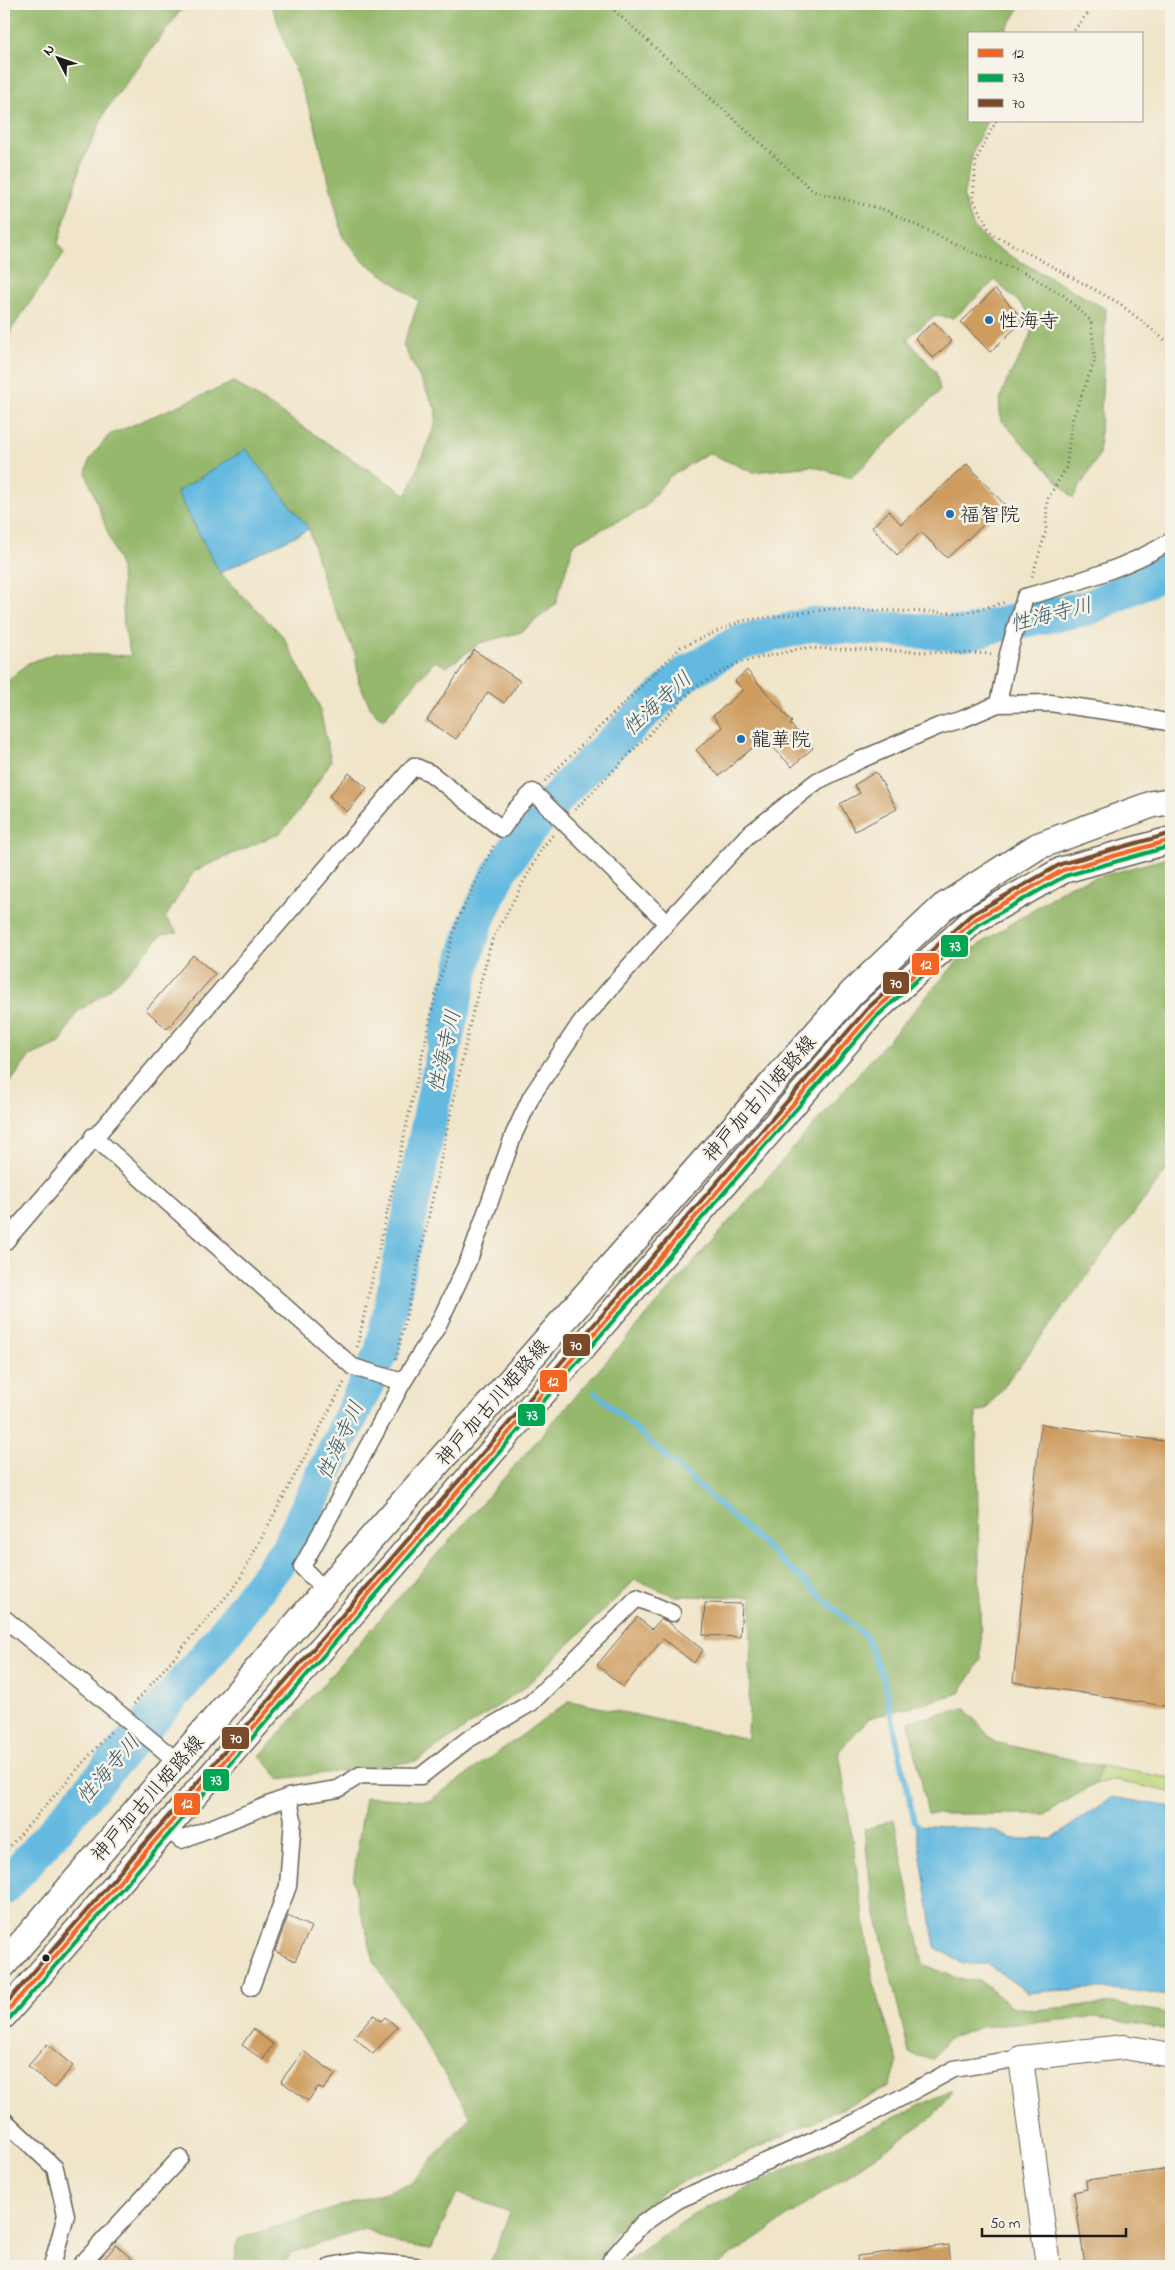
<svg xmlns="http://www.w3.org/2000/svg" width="1175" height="2270" font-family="'Indie Flower','Klee One',sans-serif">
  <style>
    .green { fill: #bcd77d; stroke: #6c7a4c }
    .forest { fill: #95b86c; stroke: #586a44 }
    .water { fill: #64b9e0; stroke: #406a7e }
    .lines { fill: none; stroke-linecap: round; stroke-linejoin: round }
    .stream { stroke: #64b9e0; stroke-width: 5.5 }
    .river { stroke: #64b9e0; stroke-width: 35 }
    .building { fill: #ce9c5e }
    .street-casing { stroke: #666259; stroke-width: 19 }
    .secondary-casing { stroke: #666259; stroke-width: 26 }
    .primary-casing { stroke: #666259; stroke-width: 29 }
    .path { stroke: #666259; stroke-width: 3; stroke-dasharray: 1 4; stroke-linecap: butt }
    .street { stroke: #fff; stroke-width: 16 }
    .secondary { stroke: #fff; stroke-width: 24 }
    .primary { stroke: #fff; stroke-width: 26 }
    .bus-1-casing { stroke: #f7f3e8; stroke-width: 8 }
    .bus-2-casing { stroke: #f7f3e8; stroke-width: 8 }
    .bus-3-casing { stroke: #f7f3e8; stroke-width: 8 }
    .bus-1 { stroke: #f26522; stroke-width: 4 }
    .bus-2 { stroke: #00a651; stroke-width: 4 }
    .bus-3 { stroke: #7a4b2a; stroke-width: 4 }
    .poi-dot { fill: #1f6fb2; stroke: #f7f3e8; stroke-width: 2 }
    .bus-dot { fill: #1c1c1c; stroke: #f7f3e8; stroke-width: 2 }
    .labels { text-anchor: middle; stroke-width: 5; stroke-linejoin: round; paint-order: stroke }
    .poi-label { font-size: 20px; fill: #1c1c1c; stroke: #f7f3e8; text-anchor: start }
    .street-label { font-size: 20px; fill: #1c1c1c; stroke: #f7f3e8 }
    .water-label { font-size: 21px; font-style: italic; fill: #395b6a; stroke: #f7f3e8 }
    .line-badge { stroke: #f7f3e8; stroke-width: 2 }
    .badge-label { font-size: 14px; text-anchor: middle; font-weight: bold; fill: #fff }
  </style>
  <rect width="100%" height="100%" fill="#f7f3e8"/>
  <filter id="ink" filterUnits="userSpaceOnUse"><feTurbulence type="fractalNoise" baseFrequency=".02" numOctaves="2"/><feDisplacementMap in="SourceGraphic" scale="10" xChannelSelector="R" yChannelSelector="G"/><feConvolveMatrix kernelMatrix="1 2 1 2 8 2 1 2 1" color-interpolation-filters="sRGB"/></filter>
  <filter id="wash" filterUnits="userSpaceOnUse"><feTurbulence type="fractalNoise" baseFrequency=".0096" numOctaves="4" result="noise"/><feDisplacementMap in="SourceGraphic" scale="20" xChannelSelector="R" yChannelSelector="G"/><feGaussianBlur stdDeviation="1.12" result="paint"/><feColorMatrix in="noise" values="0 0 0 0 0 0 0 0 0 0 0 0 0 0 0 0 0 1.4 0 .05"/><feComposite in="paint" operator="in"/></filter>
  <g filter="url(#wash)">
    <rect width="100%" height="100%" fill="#f0e5c9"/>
    <path class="green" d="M1101 1766 1171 1778V1792L1112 1780 1095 1784Z"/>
    <path class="forest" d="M4 4H225L181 10 106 110 81 165 58 243 64 253 11 330 4 362Z
      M271 4H1022L1003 34H969V121H987L974 148 963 197 973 226 991 245 1106 309 1099 455 1073 498 1002 421C989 384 1035 353 1033 316L995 280 954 318 934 316 907 339 936 372 940 391 851 478 812 466 753 472 708 453 669 477 644 508 574 543 555 605 521 632 480 643 447 667 435 661 383 720 372 710 359 683 355 653 325 587 309 529 246 450 177 493 220 573 283 636 319 705 331 761 299 811 280 833 194 871 165 918 178 932 162 934 131 969 106 992 76 1013 60 1043 30 1056 4 1091V684L28 663 56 653 131 656 124 627 121 569 86 473 90 459 109 435 234 382 407 495 435 425 436 410 403 345 419 301 362 260 343 237 314 122Z
      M1171 857V1164L986 1410 976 1412 981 1659 960 1693 869 1718 839 1751 873 1981 898 2062 889 2087 663 2191 614 2232 598 2266H489L510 2212 457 2193 431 2249 400 2244 365 2229 293 2252 281 2266H234L238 2239 410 2184 471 2116 374 1961 353 1881 365 1797 429 1801 570 1701 748 1739 752 1597 675 1596 635 1580 523 1689 417 1761 280 1779 260 1756 962 956 1070 885Z
      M965 1708 994 1742 1101 1766 1095 1784 1045 1814H928L909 1722Z
      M894 1819 923 1964 959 1979 979 1980 1011 2006 1034 2010 1115 2003 1171 2014V2030L1096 2017 981 2027 948 2039 932 2060 909 2053 872 1897 864 1830Z
      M952 2090 934 2116 716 2266H623L624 2263 693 2214Z"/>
    <path class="water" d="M246 449 309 529 220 573 177 492Z
      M1112 1797 1171 1807V1997C1119 1986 1081 1988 1028 1993L988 1964H963L935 1947 916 1825 993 1830 1012 1839H1051Z"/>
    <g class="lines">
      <path class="stream" d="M595 1392 866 1637 884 1680 914 1821 922 1830"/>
      <path class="river" d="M4 1888 207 1656 288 1549 382 1351 448 1029 465 957 477 920 496 878 523 837 575 778 684 675 738 643 813 624 965 634 992 626 1088 608 1171 569"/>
    </g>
    <g id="blocks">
      <path class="building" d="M995 289 1024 320 990 352 961 322Z
        M934 322 952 341 933 358 915 338Z
        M967 464 1005 505 947 558 921 532 897 555 872 527 889 511 901 524Z
        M474 650 520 681 504 703 488 692 456 739 427 720Z
        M747 670 792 722 790 724 813 748 792 767 764 738 719 776 696 750 722 727 713 716 743 690 735 681Z
        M876 772 897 809 855 831 840 804 860 793 854 785Z
        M349 773 367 788 347 812 329 796Z
        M193 955 215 974 167 1029 146 1010Z
        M1041 1424 1171 1442V1707L1013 1682Z
        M705 1603 742 1604 740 1637 703 1635Z
        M637 1617 652 1629 661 1619 668 1622 703 1650 694 1663 663 1639 623 1687 597 1665Z
        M288 1916 311 1927 295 1961 275 1951Z
        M374 2015 381 2021 385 2017 397 2027 373 2054 354 2037Z
        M253 2029 273 2044 263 2060 242 2045Z
        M47 2044 73 2066 54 2088 28 2066Z
        M303 2051 336 2074 323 2090 318 2087 308 2101 281 2081Z
        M1171 2169V2266H1085L1074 2192 1087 2189 1086 2180Z
        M116 2245 140 2266H98Z
        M949 2245 951 2266H858L857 2256Z"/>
    </g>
  </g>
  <g filter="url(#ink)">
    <use href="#blocks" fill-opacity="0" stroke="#666259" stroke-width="1"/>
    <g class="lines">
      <defs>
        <path id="street" d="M998 704 1008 654 1025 597C1075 583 1127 568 1171 541
          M93 1136 353 1367 403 1382
          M4 1243 414 766 430 773 502 829 515 810 533 792 667 923
          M325 1591 302 1567 403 1382 437 1327 470 1257 514 1134 531 1097 581 1022 667 923 747 836 817 781 860 760 939 726 963 719 998 704 1050 703 1127 714 1171 723
          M4 1618 179 1763
          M288 1797 338 1789 360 1775 421 1776 467 1740 531 1703 637 1598 672 1613
          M165 1827 181 1840 288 1797 293 1819 288 1886 251 1987
          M4 2120 55 2168 66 2215 52 2266
          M80 2266 180 2158
          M331 2266 358 2261 416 2266
          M609 2266 611 2260 642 2224 678 2200 854 2123 954 2069 1021 2058"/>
        <path id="secondary" d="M1048 2266 1021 2058 1124 2047 1171 2055"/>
        <path id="primary" d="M4 1964 325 1591 852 993 943 907 1038 846 1153 804 1171 801
          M4 2015 872 1013 974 920 1063 870 1171 840"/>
      </defs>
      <use href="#street" class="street-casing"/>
      <use href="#secondary" class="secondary-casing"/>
      <use href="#primary" class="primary-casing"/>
      <path class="path" d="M607 4 813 191 885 210 972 252 1027 274 1063 295 1091 321 1095 360 1072 420 1066 468 1047 500 1046 531 1032 577
        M1071 34 1095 4
        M996 121 976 160 973 199 991 233 1119 303 1171 345
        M545 781 681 647 741 621 831 609 964 613 1006 602
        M575 810 695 687 738 663 803 648 992 654
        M357 1347 436 993 458 919 495 843
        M396 1359 416 1275 471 1019 492 940 542 848 553 835
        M134 1704 237 1584 345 1381
        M4 1853 112 1730"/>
      <use href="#street" class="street"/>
      <use href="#secondary" class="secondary"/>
      <use href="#primary" class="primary"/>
      <defs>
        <path id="bus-1" d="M4 2015 872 1013 974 920 1063 870 1171 840"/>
        <path id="bus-2" d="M9 2019 876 1017 978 925 1065 876 1171 846"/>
        <path id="bus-3" d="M4 2006 868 1008 971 915 1061 864 1169 834"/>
      </defs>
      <use href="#bus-1" class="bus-1-casing"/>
      <use href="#bus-2" class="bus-2-casing"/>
      <use href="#bus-3" class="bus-3-casing"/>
      <use href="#bus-1" class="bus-1"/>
      <use href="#bus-2" class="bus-2"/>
      <use href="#bus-3" class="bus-3"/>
    </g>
  </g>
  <g class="poi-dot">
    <circle cx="989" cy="320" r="5"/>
    <circle cx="950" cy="514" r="5"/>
    <circle cx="741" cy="739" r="5"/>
  </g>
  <circle class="bus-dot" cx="46" cy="1958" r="4.5"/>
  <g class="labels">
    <g class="poi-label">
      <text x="999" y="327">性海寺</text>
      <text x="960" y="521">福智院</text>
      <text x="751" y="746">龍華院</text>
    </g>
    <g class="street-label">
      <text transform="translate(759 1098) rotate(-49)" y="7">神戸加古川姫路線</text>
      <text transform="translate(492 1402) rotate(-49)" y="7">神戸加古川姫路線</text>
      <text transform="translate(147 1798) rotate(-49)" y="7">神戸加古川姫路線</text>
    </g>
    <g class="water-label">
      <text transform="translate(1051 614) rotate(-14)" y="7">性海寺川</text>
      <text transform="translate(657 703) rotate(-42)" y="7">性海寺川</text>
      <text transform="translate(444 1051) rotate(-77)" y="7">性海寺川</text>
      <text transform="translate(340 1440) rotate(-65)" y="7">性海寺川</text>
      <text transform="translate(108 1769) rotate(-49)" y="7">性海寺川</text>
    </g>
  </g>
  <g class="line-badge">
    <rect x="940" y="934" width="29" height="24" rx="5" fill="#00a651"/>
    <rect x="911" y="952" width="29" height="24" rx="5" fill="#f26522"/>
    <rect x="882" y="971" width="28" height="24" rx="5" fill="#7a4b2a"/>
    <rect x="562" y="1333" width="29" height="24" rx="5" fill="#7a4b2a"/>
    <rect x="539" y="1369" width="29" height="24" rx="5" fill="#f26522"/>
    <rect x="517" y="1403" width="29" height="24" rx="5" fill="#00a651"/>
    <rect x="221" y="1726" width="29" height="24" rx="5" fill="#7a4b2a"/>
    <rect x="202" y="1768" width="28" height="24" rx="5" fill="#00a651"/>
    <rect x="173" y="1792" width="28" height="24" rx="5" fill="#f26522"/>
  </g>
  <g class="badge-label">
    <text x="955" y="951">73</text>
    <text x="926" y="969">12</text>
    <text x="896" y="988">70</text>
    <text x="576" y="1350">70</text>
    <text x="553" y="1386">12</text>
    <text x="532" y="1420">73</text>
    <text x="236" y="1743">70</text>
    <text x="216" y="1785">73</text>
    <text x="187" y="1808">12</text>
  </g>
  <rect width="1175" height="2270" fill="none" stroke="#f7f3e8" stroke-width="20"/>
  <rect x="968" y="32" width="175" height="90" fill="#f7f3e8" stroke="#9f9d96"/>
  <rect x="978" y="49" width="25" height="8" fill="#f26522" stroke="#9f9d96"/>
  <text x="1012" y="58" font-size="15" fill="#1c1c1c">12</text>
  <rect x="978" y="74" width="25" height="8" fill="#00a651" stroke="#9f9d96"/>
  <text x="1012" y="82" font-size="15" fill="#1c1c1c">73</text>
  <rect x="978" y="99" width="25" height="8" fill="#7a4b2a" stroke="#9f9d96"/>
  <text x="1012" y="108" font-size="15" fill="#1c1c1c">70</text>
  <g transform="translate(58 58) rotate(311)" stroke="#f7f3e8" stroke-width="4" paint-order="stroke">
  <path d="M0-4L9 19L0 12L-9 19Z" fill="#1c1c1c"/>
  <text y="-8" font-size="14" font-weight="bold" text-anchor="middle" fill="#1c1c1c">N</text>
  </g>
  <path d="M982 2228v8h144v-8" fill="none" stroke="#1c1c1c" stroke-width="2.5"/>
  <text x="990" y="2228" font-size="15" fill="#1c1c1c" stroke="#f7f3e8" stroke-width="4" paint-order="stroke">50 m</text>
</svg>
